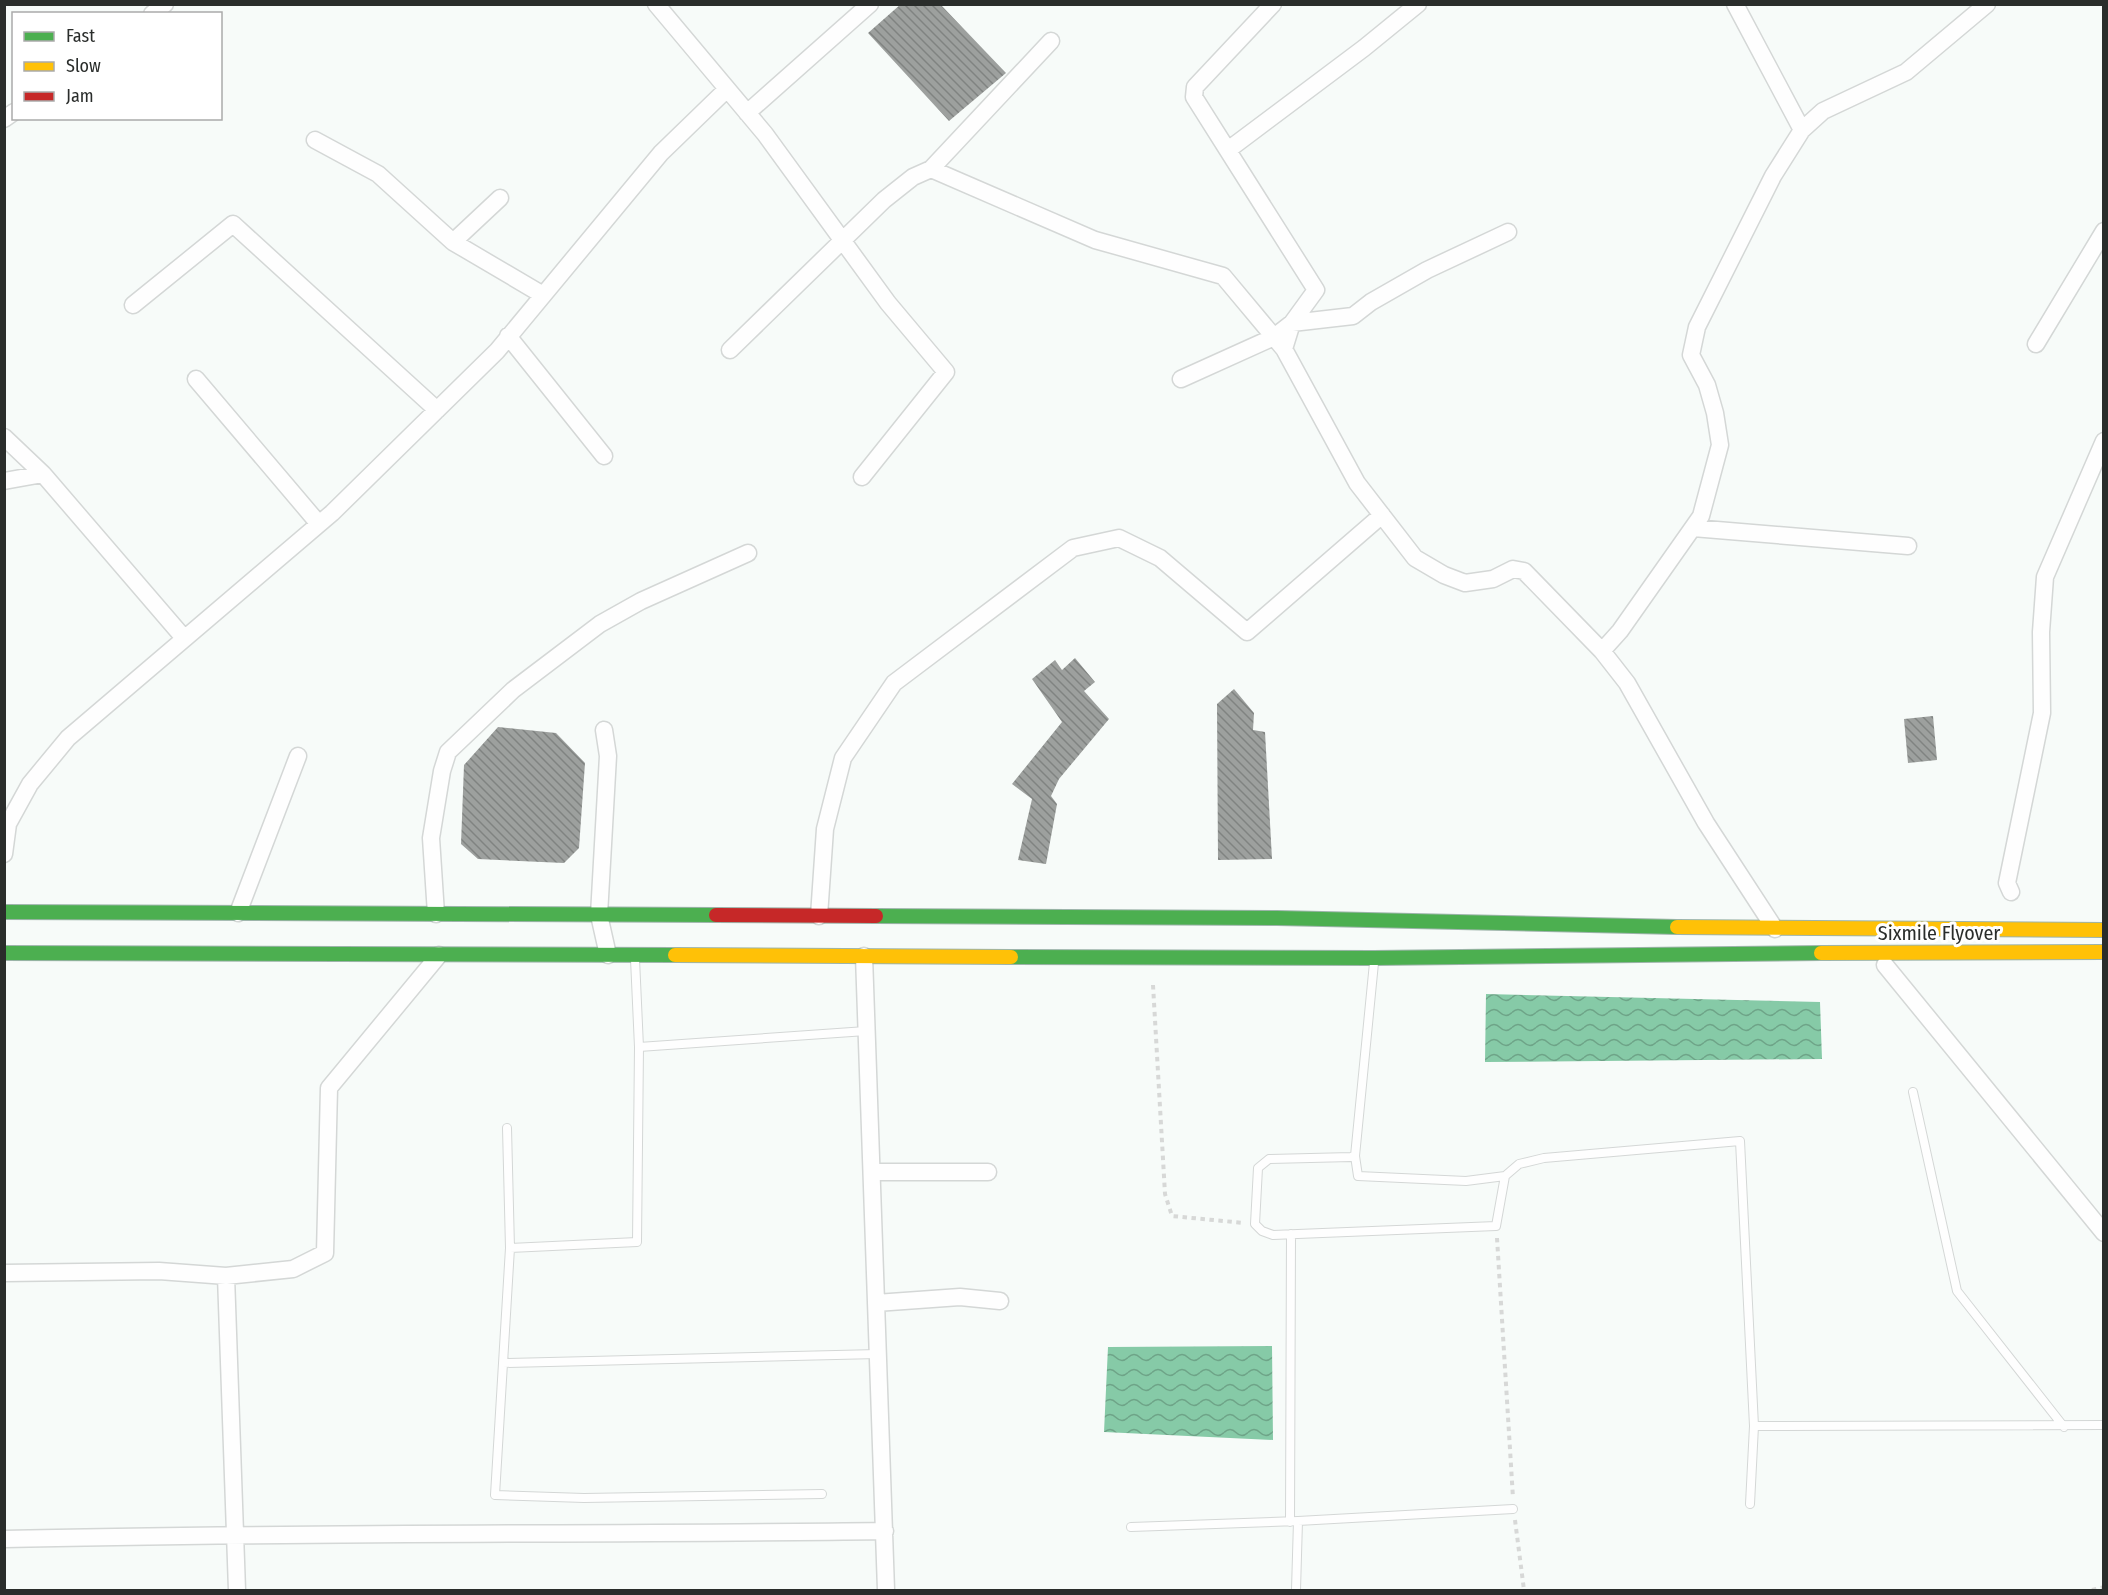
<svg xmlns="http://www.w3.org/2000/svg" width="2108" height="1595" font-family="'Fira Sans Condensed',sans-serif">
  <style>
    .water { fill: url(#water-waves) }
    .building { fill: url(#building-back-hatch) }
    .lines { fill: none; stroke-linecap: round; stroke-linejoin: round }
    .lane-casing { stroke: #d4d7d6; stroke-width: 10 }
    .street-casing { stroke: #d4d7d6; stroke-width: 19 }
    .fast-casing { stroke: #9db4aa; stroke-width: 16 }
    .slow-casing { stroke: #9db4aa; stroke-width: 16 }
    .jam-casing { stroke: #9db4aa; stroke-width: 16 }
    .path { stroke: #d7d8d7; stroke-width: 4; stroke-dasharray: 4.5 4.5; stroke-linecap: butt }
    .lane { stroke: #fefefe; stroke-width: 8 }
    .street { stroke: #fefefe; stroke-width: 16 }
    .fast { stroke: #4caf50; stroke-width: 14 }
    .slow { stroke: #ffc107; stroke-width: 14 }
    .jam { stroke: #c62828; stroke-width: 14 }
    .labels { text-anchor: middle; stroke-width: 6; stroke-linejoin: round; paint-order: stroke }
    .street-label { font-size: 20px; fill: #2a2d2b; stroke: #fff }
  </style>
  <defs>
    <pattern id="water-waves" width="16" height="10" patternUnits="userSpaceOnUse" patternTransform="scale(1.5)"><rect width="16" height="10" fill="#86caa7"/><path d="M0 5q4-4 8 0t8 0" fill="none" stroke="#6ea488"/></pattern>
    <pattern id="building-back-hatch" width="6" height="6" patternUnits="userSpaceOnUse" patternTransform="scale(1.5)"><rect width="6" height="6" fill="#9da09e"/><path d="M-1 5l2 2M0 0l6 6M5-1l2 2" fill="none" stroke="#808381"/></pattern>
  </defs>
  <rect width="100%" height="100%" fill="#f7fbf9"/>
  <path class="water" d="M1486 994 1820 1002 1822 1059 1485 1062Z
    M1272 1346 1273 1440 1104 1432 1108 1347Z"/>
  <path class="building" d="M901 4H940L1006 73 949 121 868 33Z
    M1075 658 1095 682 1084 691 1109 719 1059 779 1051 796 1057 804 1046 864 1018 860 1032 799 1012 784 1062 722 1032 679 1055 660 1062 670Z
    M1234 689 1254 713 1253 730 1265 732 1272 859 1218 860 1217 704Z
    M1933 716 1937 760 1908 763 1904 719Z
    M498 727 556 733 585 763 579 848 564 863 478 859 461 844 464 765Z"/>
  <g class="lines">
    <defs>
      <path id="lane" d="M635 959 639 1047 866 1031
        M1374 963 1355 1156 1351 1157 1269 1159 1258 1168 1255 1224 1262 1231 1273 1235 1496 1226 1505 1176 1519 1164 1544 1158 1740 1141 1754 1426 1750 1504
        M639 1047 637 1242 510 1248 495 1495 584 1498 822 1494
        M1913 1092 1957 1291 2064 1427
        M507 1128 510 1248
        M1355 1156 1358 1176 1466 1181 1505 1176
        M503 1363 878 1354
        M1754 1426 2104 1425
        M1290 1522 1291 1234
        M1131 1527 1298 1521 1513 1509
        M1296 1590 1298 1521"/>
      <path id="street" d="M656 4 765 134 888 303 946 372 862 477
        M1273 4 1195 87 1194 97 1316 290 1292 323 1284 349 1357 483 1415 558 1444 575 1465 583 1493 579 1513 569 1524 571 1602 651
        M1735 4 1802 130
        M152 14 165 4
        M747 113 870 4
        M4 119 14 112
        M315 140 378 174 453 242 543 295
        M1228 150 1364 48 1418 4
        M931 169 1095 240 1223 276 1284 349
        M453 242 500 198
        M133 305 233 224 437 410
        M508 336 604 456
        M2036 344 2104 231
        M730 350 884 200 913 177 931 169 1051 41
        M196 379 319 524
        M1181 379 1274 337 1292 323 1353 316 1371 302 1427 270 1508 232
        M4 437 43 474 4 481
        M43 474 184 638
        M1693 528 1908 546
        M604 730 608 756 599 915 608 955
        M4 854 8 824 30 784 68 738 332 513 497 351 661 153 726 90
        M2011 892 2007 883 2042 713 2041 632 2045 577 2104 441
        M238 913 298 756
        M436 914 431 838 442 771 448 752 513 690 600 624 641 601 748 553
        M819 916 825 829 843 758 894 683 1073 548 1119 538 1160 558 1247 632 1382 515
        M1775 929 1706 823 1627 683 1602 651 1620 631 1701 516 1720 445 1715 413 1707 385 1691 355 1697 327 1773 176 1802 130 1823 111 1906 72 1987 4
        M864 956 886 1590
        M1885 965 2104 1233
        M872 1172H988
        M4 1273 159 1271 226 1276 293 1269 325 1253 329 1088 439 955
        M226 1276 237 1590
        M876 1303 960 1297 1000 1301
        M4 1539C298 1532 591 1535 885 1531"/>
      <path id="fast" d="M4 912 716 915
        M876 916 1277 918 1677 927
        M4 953 675 955
        M1011 957 1374 958 1821 953"/>
      <path id="slow" d="M1677 927 2104 930
        M1821 953 2104 952
        M675 955 1011 957"/>
      <path id="jam" d="M716 915 876 916"/>
    </defs>
    <use href="#lane" class="lane-casing"/>
    <use href="#street" class="street-casing"/>
    <use href="#fast" class="fast-casing"/>
    <use href="#slow" class="slow-casing"/>
    <use href="#jam" class="jam-casing"/>
    <path class="path" d="M1153 985 1165 1194 1172 1216 1244 1223
      M1497 1238 1513 1498
      M1515 1520 1524 1590
      M2092 1590 2104 1587"/>
    <use href="#lane" class="lane"/>
    <use href="#street" class="street"/>
    <use href="#fast" class="fast"/>
    <use href="#slow" class="slow"/>
    <use href="#jam" class="jam"/>
  </g>
  <g class="labels">
    <g class="street-label">
      <text x="1939" y="940">Sixmile Flyover</text>
    </g>
  </g>
  <rect width="2108" height="1595" fill="none" stroke="#2a2d2b" stroke-width="12"/>
  <rect x="12" y="12" width="210" height="108" fill="#ffffff" stroke="#aaabaa" stroke-width="1.5"/>
  <rect x="24" y="32" width="30" height="9" fill="#4caf50" stroke="#aaabaa" stroke-width="1.5"/>
  <text x="66" y="42" font-size="18" fill="#2a2d2b">Fast</text>
  <rect x="24" y="62" width="30" height="9" fill="#ffc107" stroke="#aaabaa" stroke-width="1.5"/>
  <text x="66" y="72" font-size="18" fill="#2a2d2b">Slow</text>
  <rect x="24" y="92" width="30" height="9" fill="#c62828" stroke="#aaabaa" stroke-width="1.5"/>
  <text x="66" y="102" font-size="18" fill="#2a2d2b">Jam</text>
</svg>
